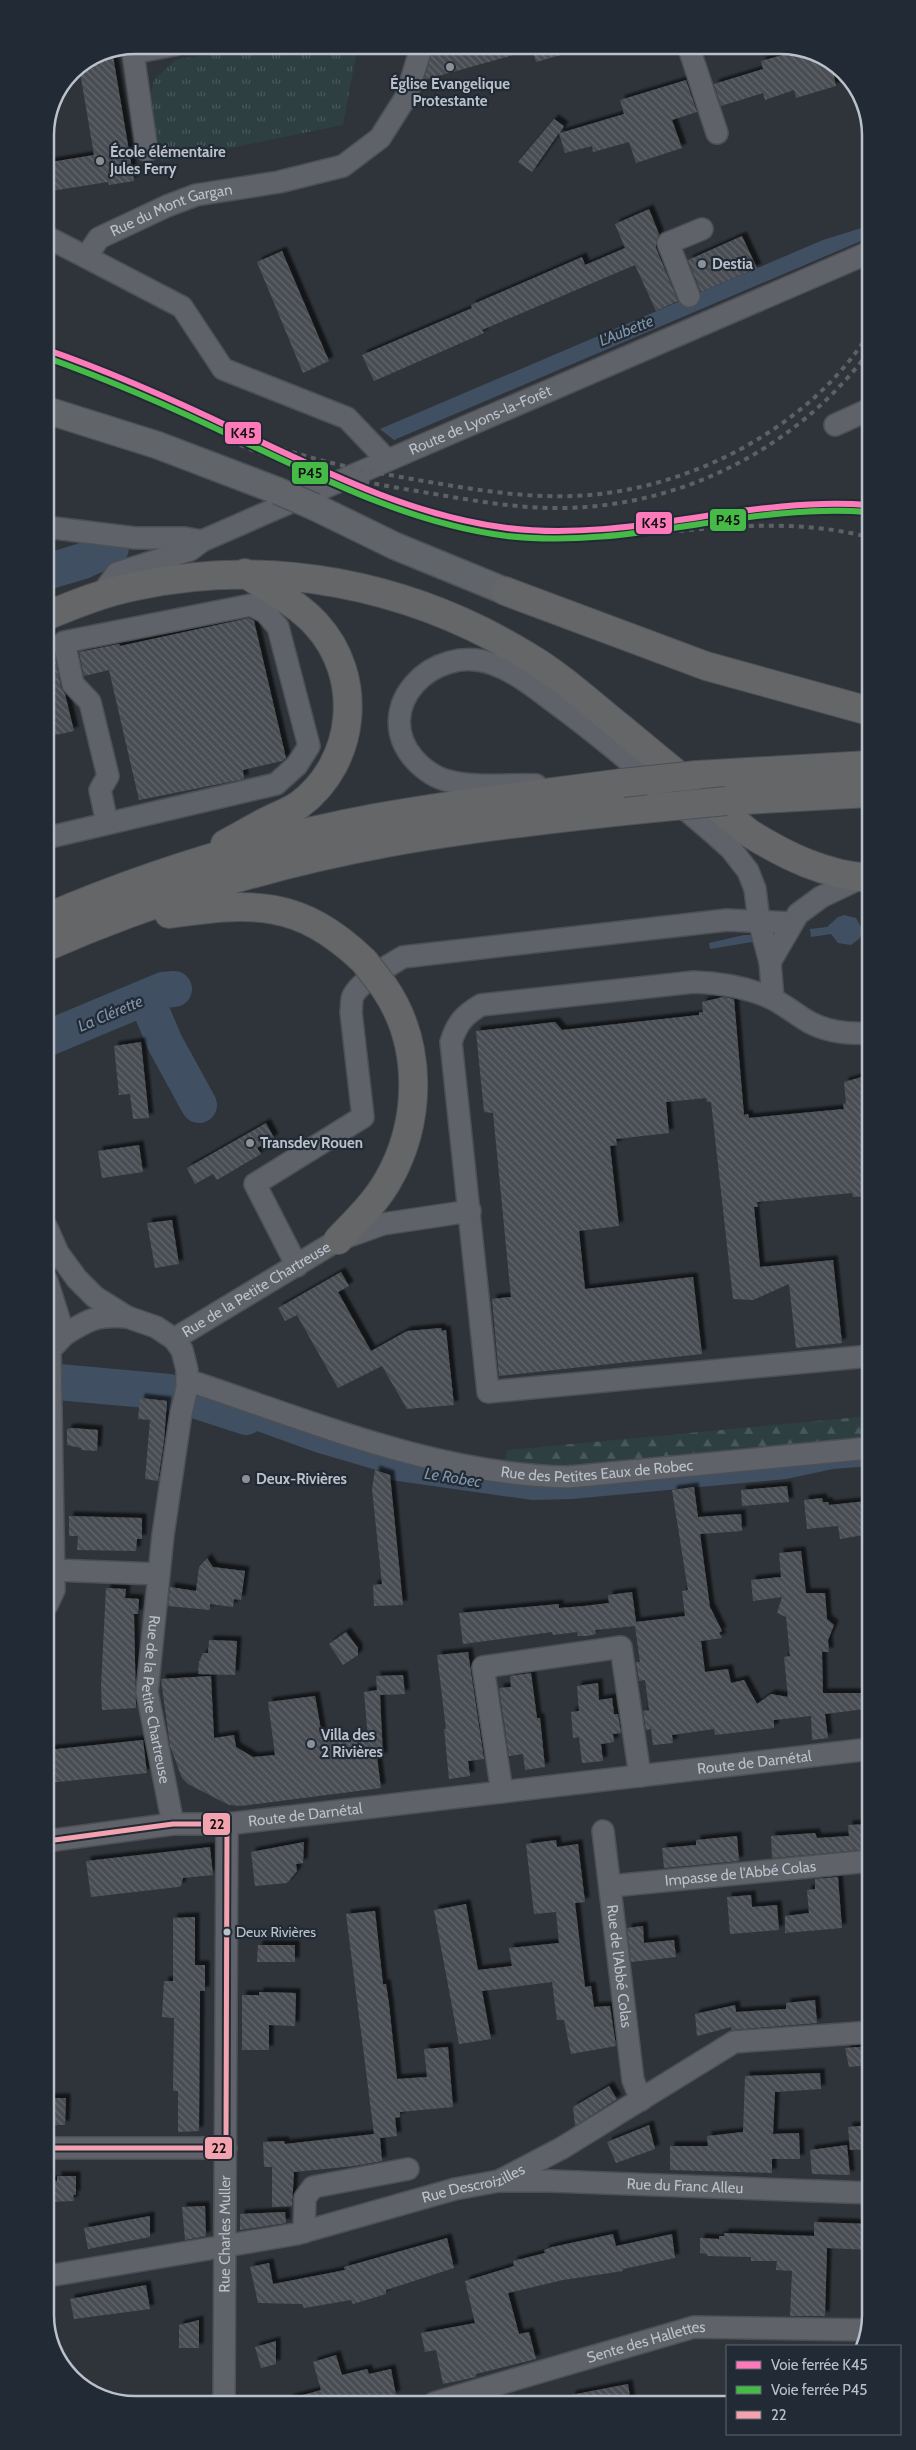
<svg xmlns="http://www.w3.org/2000/svg" width="916" height="2450" font-family="Cabin,sans-serif">
  <style>
    .grass { fill: url(#grass-tufts) }
    .forest { fill: url(#forest-firs) }
    .water { fill: #405062 }
    .lines { fill: none; stroke-linecap: round; stroke-linejoin: round }
    .river { stroke: #405062; stroke-width: 36 }
    .building { fill: url(#building-back-hatch); filter: url(#shadow) }
    .minor-casing { stroke: #4c5055; stroke-width: 24 }
    .major-casing { stroke: #4c5157; stroke-width: 29 }
    .highway-casing { stroke: #4b5056; stroke-width: 30 }
    .minor { stroke: #5f6268; stroke-width: 21 }
    .major { stroke: #61656a; stroke-width: 26 }
    .highway { stroke: #646668; stroke-width: 28 }
    .rail { stroke: #5d6166; stroke-width: 4; stroke-dasharray: 5 5; stroke-linecap: butt }
    .major-bridge-casing { stroke: #4c5157; stroke-width: 29; stroke-linecap: butt }
    .highway-bridge-casing { stroke: #4b5056; stroke-width: 30; stroke-linecap: butt }
    .major-bridge { stroke: #61656a; stroke-width: 26 }
    .highway-bridge { stroke: #646668; stroke-width: 28 }
    .bus-1-casing { stroke: #222b35; stroke-width: 9 }
    .bus-1 { stroke: #f3a3af; stroke-width: 5 }
    .rail-1-casing { stroke: #222b35; stroke-width: 10 }
    .rail-2-casing { stroke: #222b35; stroke-width: 10 }
    .rail-1 { stroke: #fc7aba; stroke-width: 6 }
    .rail-2 { stroke: #46ba46; stroke-width: 6 }
    .poi-dot { fill: #899098; stroke: #222b35; stroke-width: 2 }
    .bus-dot { fill: #bac1ca; stroke: #222b35; stroke-width: 2 }
    .labels { text-anchor: middle; stroke-width: 4.5; stroke-linejoin: round; paint-order: stroke }
    .bus-label { font-size: 14px; fill: #bac1ca; stroke: #222b35; text-anchor: start }
    .poi-label { font-size: 15px; font-weight: bold; fill: #bac1ca; stroke: #222b35; text-anchor: start }
    .street-label { font-size: 15px; fill: #bac1ca; stroke: #222b35 }
    .water-label { font-size: 16px; font-style: italic; fill: #7f93a9; stroke: #222b35 }
    .rim { fill: none; stroke: #bac1ca; stroke-width: 2.5 }
    .line-badge { stroke: #222b35; stroke-width: 2 }
    .pale-badge-label { font-size: 14px; text-anchor: middle; font-weight: bold; fill: #111 }
  </style>
  <defs>
    <pattern id="grass-tufts" width="24" height="20" patternUnits="userSpaceOnUse" patternTransform="scale(1.25)"><rect width="24" height="20" fill="#2d3f40"/><path d="M3 7l-1-3M5 7V3M7 7l1-3M15 17l-1-3M17 17v-4M19 17l1-3" fill="none" stroke="#49595a"/></pattern>
    <pattern id="forest-firs" width="22" height="20" patternUnits="userSpaceOnUse" patternTransform="scale(1.25)"><rect width="22" height="20" fill="#2d3f40"/><path d="M5 1l3.5 6h-7zM16 11l3.5 6h-7z" fill="#49595a"/></pattern>
    <pattern id="building-back-hatch" width="6" height="6" patternUnits="userSpaceOnUse" patternTransform="scale(1.25)"><rect width="6" height="6" fill="#494e53"/><path d="M-1 5l2 2M0 0l6 6M5-1l2 2" fill="none" stroke="#61666a"/></pattern>
    <filter id="shadow"><feDropShadow dx="4.5" dy="-4.5" stdDeviation="1" flood-color="#0009"/></filter>
  </defs>
  <rect width="100%" height="100%" fill="#2f343a"/>
  <path class="grass" d="M267 45H358L343 125 161 162 151 94 154 80 175 60Z"/>
  <path class="forest" d="M870 1416V1454L539 1485 501 1483 507 1450Z"/>
  <path class="water" d="M868 226V238L394 440 380 429 823 240Z
    M844 915 856 918 861 927H869V931H862L860 938 851 945 838 943 831 934 811 937 810 929 827 927 838 917Z
    M744 935H751L752 942 710 949 709 943Z
    M200 1394 387 1458 493 1482 539 1485 870 1454V1466L833 1469 786 1479 572 1499 532 1500 391 1480 390 1474 315 1452 199 1410Z"/>
  <g class="lines">
    <path class="river" d="M46 572 83 561 111 548
      M146 998 165 1043 199 1105
      M46 1039 163 990 174 989
      M47 1381 169 1392 246 1417"/>
  </g>
  <path class="building" d="M434 45H578L579 50 536 62 531 46V50L424 80Z
    M112 50 134 181 109 185 108 182 45 192V163L94 155 79 66 101 52Z
    M801 50 831 62 836 86 796 98 794 90 765 100 763 93 721 106 714 84 763 69 761 61Z
    M686 80 697 112 672 120 682 148 636 163 629 142 593 152 592 146 565 153 559 133 532 172 518 162 554 119 564 126 560 133 624 114 620 100Z
    M649 209 659 234 656 241V248L678 301 656 311 635 265 482 330 484 333 374 381 362 355 472 308 471 305 582 257 585 265 625 248 615 224Z
    M742 236 757 268 701 292 688 260Z
    M282 251 329 361 303 373 257 262Z
    M249 618 254 621 286 758 282 761 243 770 244 779 139 800 109 670 84 676 79 652 119 644 120 646Z
    M46 639H52L61 687 65 694 74 731 46 737Z
    M723 997 734 999 744 1115 748 1114 749 1118 844 1109 843 1104 846 1103 844 1082 869 1075V1196L853 1197 852 1193 757 1202 758 1207H754L760 1267 833 1260 842 1343 796 1348 789 1284 753 1300 733 1299 711 1102H707L706 1098 666 1102 669 1133 616 1139 617 1145 610 1146 619 1226 579 1231 585 1289 693 1277 702 1354 499 1376 492 1299 511 1297 493 1113 484 1112 476 1031 555 1022 562 1030 699 1015V1012H703L702 1002Z
    M141 1042 149 1118 133 1119 130 1094 119 1095 114 1046Z
    M266 1123 274 1138 257 1148 261 1154 217 1180 213 1174 195 1184 187 1168Z
    M139 1145 143 1172 102 1178 98 1151Z
    M172 1220 179 1264 155 1268 147 1223Z
    M341 1272 349 1286 338 1292 371 1351 407 1331 441 1328 442 1331 446 1330 454 1405 407 1409 382 1366 338 1388 297 1315 285 1321 278 1308Z
    M140 1398 167 1401 164 1441 158 1481 145 1479 150 1420 138 1419Z
    M73 1428 98 1430 97 1451 81 1450V1448L67 1445V1429Z
    M375 1470 390 1475 403 1605 374 1606 373 1585 382 1584 372 1489Z
    M787 1486 789 1502 742 1506 741 1490Z
    M694 1487 698 1517 741 1514 742 1531 700 1534 710 1607 722 1631 719 1633 722 1638 701 1641 705 1672 728 1669 731 1683 744 1680 757 1704 771 1694 788 1697 784 1657 790 1656 786 1617 777 1613 782 1597 753 1601 751 1580 781 1577 779 1553 801 1551 806 1593H825L827 1619 834 1625 828 1640 829 1652H822L823 1693H864L865 1709 825 1714 828 1738 812 1740 811 1716 774 1720V1728L715 1735 714 1729 672 1735 673 1743 653 1745 651 1729 646 1730 643 1711 649 1710 645 1680 639 1681 636 1662H640L635 1626 595 1630 596 1634 587 1636H578L577 1632 553 1635 552 1632 463 1644 459 1613 559 1604V1608L584 1606 609 1603 608 1595 632 1592 636 1622 685 1616 682 1591 688 1590 672 1490Z
    M822 1498 823 1502H828L829 1505 867 1501 870 1534 840 1539 838 1526 807 1529 804 1500Z
    M69 1516 142 1518V1539H137L136 1551 77 1550 78 1536H69Z
    M207 1558 213 1567 245 1571 241 1600 234 1599 233 1607 210 1604V1610L168 1606 170 1587 196 1591 199 1567Z
    M106 1588 126 1589 125 1598 139 1599 138 1614H134L136 1708 102 1710 101 1686Z
    M346 1632 358 1648V1655L343 1665 329 1644Z
    M209 1640 237 1641 235 1675 198 1674 199 1662 203 1653H208Z
    M468 1652 484 1759 468 1761 470 1776 449 1779 444 1729H446L437 1655Z
    M531 1673 537 1718H540L545 1767 525 1770 523 1754 509 1756 499 1688 511 1687 510 1676Z
    M403 1675 405 1694 380 1695 383 1757H377L381 1788 241 1806 229 1805 188 1784 182 1778 170 1746 161 1679 211 1676 214 1738 234 1735 236 1747 253 1757 275 1755 268 1702 315 1696 323 1741 368 1739 364 1692 377 1690 376 1676Z
    M598 1683 599 1700 612 1698 614 1714H618L621 1733 613 1734 614 1742 601 1744 603 1761 582 1763 579 1737 573 1738 571 1712 579 1711 577 1686Z
    M143 1740 147 1773 47 1783V1750Z
    M870 1824V1849L772 1858 771 1836 815 1833 817 1838 849 1836 848 1825Z
    M737 1836 739 1861 664 1868 662 1848 696 1845V1840Z
    M556 1840 557 1847 578 1844 585 1902 575 1903 585 1987 591 1986 594 2007 610 2006 616 2046 571 2054 564 2020H557L552 1982 482 1991 491 2039 459 2044 434 1910 466 1904 478 1970 512 1966 509 1948 559 1943 556 1912 534 1914 526 1844Z
    M304 1842 303 1863 296 1864 297 1871 287 1883 255 1886 251 1852Z
    M210 1847 213 1875 183 1878 181 1886 178 1887 91 1897 86 1861Z
    M838 1877 842 1928 785 1933V1916L809 1913 807 1890 815 1889V1879Z
    M751 1895 752 1907 777 1905 779 1930 730 1934 727 1897Z
    M375 1911 383 1984H386L389 2004 397 2079 427 2077 424 2049 448 2047 453 2107 400 2112V2117L395 2118 397 2136 380 2138 382 2161 354 2166 294 2172 292 2206 272 2207V2167H264L263 2142 284 2141 285 2144 374 2134 346 1914Z
    M195 1917V1965H205V1991H200L199 2131 178 2132V2091H173L174 2018 162 2017 164 1981H173V1918Z
    M643 1926 644 1943 674 1940 676 1957 631 1962 627 1928Z
    M258 1945H295V1962H257Z
    M259 1992 296 1993 295 2026 269 2025V2050H242V1995H259Z
    M815 2000 817 2023 732 2030 731 2027 697 2036 695 2014 735 2005 736 2012 786 2009V2003Z
    M871 2046V2065L849 2067 845 2048Z
    M820 2073 821 2089 775 2092 773 2134 799 2133 800 2159H772V2173L670 2170V2146H708L707 2136 743 2132 745 2076Z
    M609 2086 617 2099 575 2126 573 2107Z
    M48 2098H66L65 2125H48Z
    M649 2125 655 2149 616 2163 607 2142Z
    M871 2125V2149L850 2150 848 2127Z
    M847 2145 850 2175 812 2174 810 2150Z
    M57 2176H76V2195H73L74 2201 48 2202V2180L57 2181Z
    M205 2206 206 2236 185 2240 182 2207Z
    M285 2212 286 2223 240 2230V2214Z
    M150 2216V2237L88 2249 84 2228Z
    M814 2222 871 2224V2250L827 2248 825 2316H790L792 2271 776 2270 777 2261H751V2257L707 2256V2254L700 2253V2238L719 2239V2236H724V2233L814 2236Z
    M613 2234 616 2246 672 2234 675 2258 623 2269V2271L563 2280 508 2293 519 2334 529 2332 536 2359 476 2374V2377L443 2384 436 2350 425 2352 421 2333 475 2323 465 2281 514 2266 513 2261 545 2253 544 2250 552 2247Z
    M447 2238 454 2268 386 2290V2294L353 2304 351 2300 304 2308 302 2304 258 2303 250 2267 269 2263 273 2284 345 2270 344 2267Z
    M146 2285 150 2309 74 2319 70 2299Z
    M199 2320V2348H179V2325Z
    M276 2341V2364L261 2368 255 2347Z
    M336 2355 342 2375 367 2369 369 2374 391 2369 396 2395 359 2404H288V2399L321 2390 313 2362Z
    M628 2384 631 2403H572L571 2395Z"/>
  <g class="lines">
    <defs>
      <g id="minor">
        <path d="M688 45 717 133"/>
        <path d="M147 151 133 53 174 45"/>
        <path d="M45 236 86 257"/>
        <path d="M689 296 668 243 702 229"/>
        <path d="M835 425 868 410"/>
        <path id="s1" d="M387 460 347 418 223 369 182 307 86 257 99 238 167 206 196 195 279 182 343 166 380 138 406 97 422 45"/>
        <path d="M46 527 135 538H185L202 541"/>
        <path id="s2" d="M101 595 117 573 190 550 202 541 268 512 868 253"/>
        <path d="M536 785C509 784 474 788 449 781 435 778 424 770 414 759 370 708 433 642 493 664 516 672 535 688 554 702 609 742 660 788 712 832L731 849 741 862 748 871 755 889 759 921 770 962 773 999"/>
        <path d="M46 838 276 784 297 765 309 746 278 627 265 612 251 605 64 642 73 684 90 702 108 776 100 790 107 823"/>
        <path d="M770 962 798 914 821 897 863 877"/>
        <path d="M869 1033C850 1034 827 1032 809 1022 797 1015 786 1006 773 999 748 987 721 983 694 982L481 1005C464 1015 457 1023 451 1042L488 1392 870 1356"/>
        <path id="s3" d="M47 1228 58 1253 77 1279 95 1297 127 1317 156 1327 174 1339 182 1350 187 1370V1388L181 1413 163 1535 147 1692 173 1824"/>
        <path d="M297 1266 255 1184 363 1117 351 1012C352 1007 351 1000 353 996 360 981 390 965 403 957L727 920 792 923"/>
        <path d="M47 1281 64 1335 50 1350 54 1590 47 1605"/>
        <path d="M64 1335C89 1319 97 1315 127 1317"/>
        <path id="s4" d="M174 1339 338 1240 383 1224 470 1211"/>
        <path id="s5" d="M187 1380C311 1421 437 1475 569 1477L870 1448"/>
        <path d="M53 1570 159 1574"/>
        <path d="M502 1792 483 1667 621 1647 640 1776"/>
        <path id="s6" d="M603 1831 633 2080 641 2100"/>
        <path id="s7" d="M47 1841 173 1824H227L870 1749"/>
        <path id="s8" d="M611 1886 870 1861"/>
        <path d="M48 2148H226"/>
        <path id="s9" d="M501 2181H551L871 2193"/>
        <path d="M304 2232 305 2198 313 2187 408 2169"/>
        <path id="s10" d="M48 2276 296 2234 455 2189 499 2181 562 2148 734 2042 871 2032"/>
        <path id="s11" d="M434 2403 694 2327 866 2330"/>
        <path id="s12" d="M224 2404 227 1824"/>
      </g>
      <path id="major" d="M46 410 157 445 278 491
        M315 507 395 546 505 591"/>
      <path id="highway" d="M505 591 706 666 869 711
        M46 616C75 604 105 592 136 586 271 557 409 584 527 656 561 676 590 703 621 728 663 763 706 798 749 833 786 856 825 875 869 878
        M697 775 869 765
        M726 801 869 793
        M225 844C238 837 252 829 265 822 276 816 289 812 299 805 357 762 364 676 316 624 296 602 269 590 245 573
        M169 914C253 902 299 899 364 961
        M46 918C151 873 263 839 375 818 456 803 540 794 622 783
        M46 947C152 900 272 864 386 843 474 827 564 817 653 808
        M338 1240C356 1221 374 1204 387 1182 422 1122 423 1044 384 987"/>
    </defs>
    <use href="#minor" class="minor-casing"/>
    <use href="#major" class="major-casing"/>
    <use href="#highway" class="highway-casing"/>
    <use href="#minor" class="minor"/>
    <use href="#major" class="major"/>
    <use href="#highway" class="highway"/>
    <path class="rail" d="M245 434C298 458 355 469 412 479 465 488 519 498 573 496 685 492 807 430 868 335
      M240 445C299 470 360 482 423 492 470 500 517 509 566 508 685 505 796 448 868 353
      M679 531C742 525 806 521 868 537"/>
    <defs>
      <path id="major-bridge" d="M278 491 315 507"/>
      <path id="highway-bridge" d="M622 783 697 775
        M653 808 726 801
        M364 961 384 987"/>
    </defs>
    <use href="#major-bridge" class="major-bridge-casing"/>
    <use href="#highway-bridge" class="highway-bridge-casing"/>
    <use href="#major-bridge" class="major-bridge"/>
    <use href="#highway-bridge" class="highway-bridge"/>
    <defs>
      <path id="bus-1" d="M47 1841 173 1824H227L226 2148H48"/>
    </defs>
    <use href="#bus-1" class="bus-1-casing"/>
    <use href="#bus-1" class="bus-1"/>
    <defs>
      <path id="rail-1" d="M45 349C111 372 174 400 236 430 323 471 411 516 507 528 629 543 746 496 868 505"/>
      <path id="rail-2" d="M45 357C112 381 176 409 240 440 325 480 412 524 507 536 629 550 746 503 867 512"/>
    </defs>
    <use href="#rail-1" class="rail-1-casing"/>
    <use href="#rail-2" class="rail-2-casing"/>
    <use href="#rail-1" class="rail-1"/>
    <use href="#rail-2" class="rail-2"/>
  </g>
  <g class="poi-dot">
    <circle cx="450" cy="67" r="5"/>
    <circle cx="100" cy="161" r="5"/>
    <circle cx="702" cy="264" r="5"/>
    <circle cx="250" cy="1143" r="5"/>
    <circle cx="246" cy="1479" r="5"/>
    <circle cx="311" cy="1744" r="5"/>
  </g>
  <circle class="bus-dot" cx="227" cy="1932" r="4.5"/>
  <g class="labels">
    <g class="bus-label">
      <text x="236" y="1937">Deux Rivières</text>
    </g>
    <g class="poi-label">
      <text x="450" y="89" text-anchor="middle">Église Evangelique<tspan x="450" dy="17">Protestante</tspan></text>
      <text x="110" y="157">École élémentaire<tspan x="110" dy="17">Jules Ferry</tspan></text>
      <text x="712" y="269">Destia</text>
      <text x="260" y="1148">Transdev Rouen</text>
      <text x="256" y="1484">Deux-Rivières</text>
      <text x="321" y="1740">Villa des<tspan x="321" dy="17">2 Rivières</tspan></text>
    </g>
    <g class="street-label">
      <text dy="5" stroke="none"><textPath href="#s1" startOffset="475">Rue du Mont Gargan</textPath></text>
      <text dy="5" stroke="none"><textPath href="#s2" startOffset="422">Route de Lyons-la-Forêt</textPath></text>
      <text dy="5" stroke="none"><textPath href="#s4" startOffset="96">Rue de la Petite Chartreuse</textPath></text>
      <text dy="5" stroke="none"><textPath href="#s5" startOffset="424">Rue des Petites Eaux de Robec</textPath></text>
      <text dy="5" stroke="none"><textPath href="#s3" startOffset="542">Rue de la Petite Chartreuse</textPath></text>
      <text dy="5" stroke="none"><textPath href="#s7" startOffset="712">Route de Darnétal</textPath></text>
      <text dy="5" stroke="none"><textPath href="#s7" startOffset="260">Route de Darnétal</textPath></text>
      <text dy="5" stroke="none"><textPath href="#s8" startOffset="130">Impasse de l'Abbé Colas</textPath></text>
      <text dy="5" stroke="none"><textPath href="#s6" startOffset="136">Rue de l'Abbé Colas</textPath></text>
      <text dy="5" stroke="none"><textPath href="#s10" startOffset="436">Rue Descroizilles</textPath></text>
      <text dy="5" stroke="none"><textPath href="#s9" startOffset="184">Rue du Franc Alleu</textPath></text>
      <text dy="5" stroke="none"><textPath href="#s12" startOffset="170">Rue Charles Muller</textPath></text>
      <text dy="5" stroke="none"><textPath href="#s11" startOffset="221">Sente des Hallettes</textPath></text>
    </g>
    <g class="water-label">
      <text transform="translate(626 330) rotate(-22)" y="6">L'Aubette</text>
      <text transform="translate(110 1013) rotate(-23)" y="6">La Clérette</text>
      <text transform="translate(453 1477) rotate(9)" y="6">Le Robec</text>
    </g>
  </g>
  <path d="M0 0H916V2450H0ZM135 54H781A81 81 0 0 1 862 135V2315A81 81 0 0 1 781 2396H135A81 81 0 0 1 54 2315V135A81 81 0 0 1 135 54Z" fill="#222b35" fill-rule="evenodd"/>
  <path class="rim" d="M135 54H781A81 81 0 0 1 862 135V2315A81 81 0 0 1 781 2396H135A81 81 0 0 1 54 2315V135A81 81 0 0 1 135 54Z"/>
  <g class="line-badge">
    <rect x="224" y="421" width="38" height="24" rx="5" fill="#fc7aba"/>
    <rect x="291" y="461" width="38" height="24" rx="5" fill="#46ba46"/>
    <rect x="709" y="508" width="38" height="24" rx="5" fill="#46ba46"/>
    <rect x="635" y="511" width="38" height="24" rx="5" fill="#fc7aba"/>
    <rect x="202" y="1812" width="29" height="24" rx="5" fill="#f3a3af"/>
    <rect x="204" y="2136" width="29" height="24" rx="5" fill="#f3a3af"/>
  </g>
  <g class="pale-badge-label">
    <text x="243" y="438">K45</text>
    <text x="310" y="478">P45</text>
    <text x="728" y="525">P45</text>
    <text x="654" y="528">K45</text>
    <text x="217" y="1829">22</text>
    <text x="219" y="2153">22</text>
  </g>
  <rect x="726" y="2345" width="175" height="90" fill="#222b35" stroke="#5f6771"/>
  <rect x="736" y="2361" width="25" height="8" fill="#fc7aba" stroke="#5f6771"/>
  <text x="771" y="2370" font-size="15" fill="#bac1ca">Voie ferrée K45</text>
  <rect x="736" y="2386" width="25" height="8" fill="#46ba46" stroke="#5f6771"/>
  <text x="771" y="2395" font-size="15" fill="#bac1ca">Voie ferrée P45</text>
  <rect x="736" y="2411" width="25" height="8" fill="#f3a3af" stroke="#5f6771"/>
  <text x="771" y="2420" font-size="15" fill="#bac1ca">22</text>
</svg>
